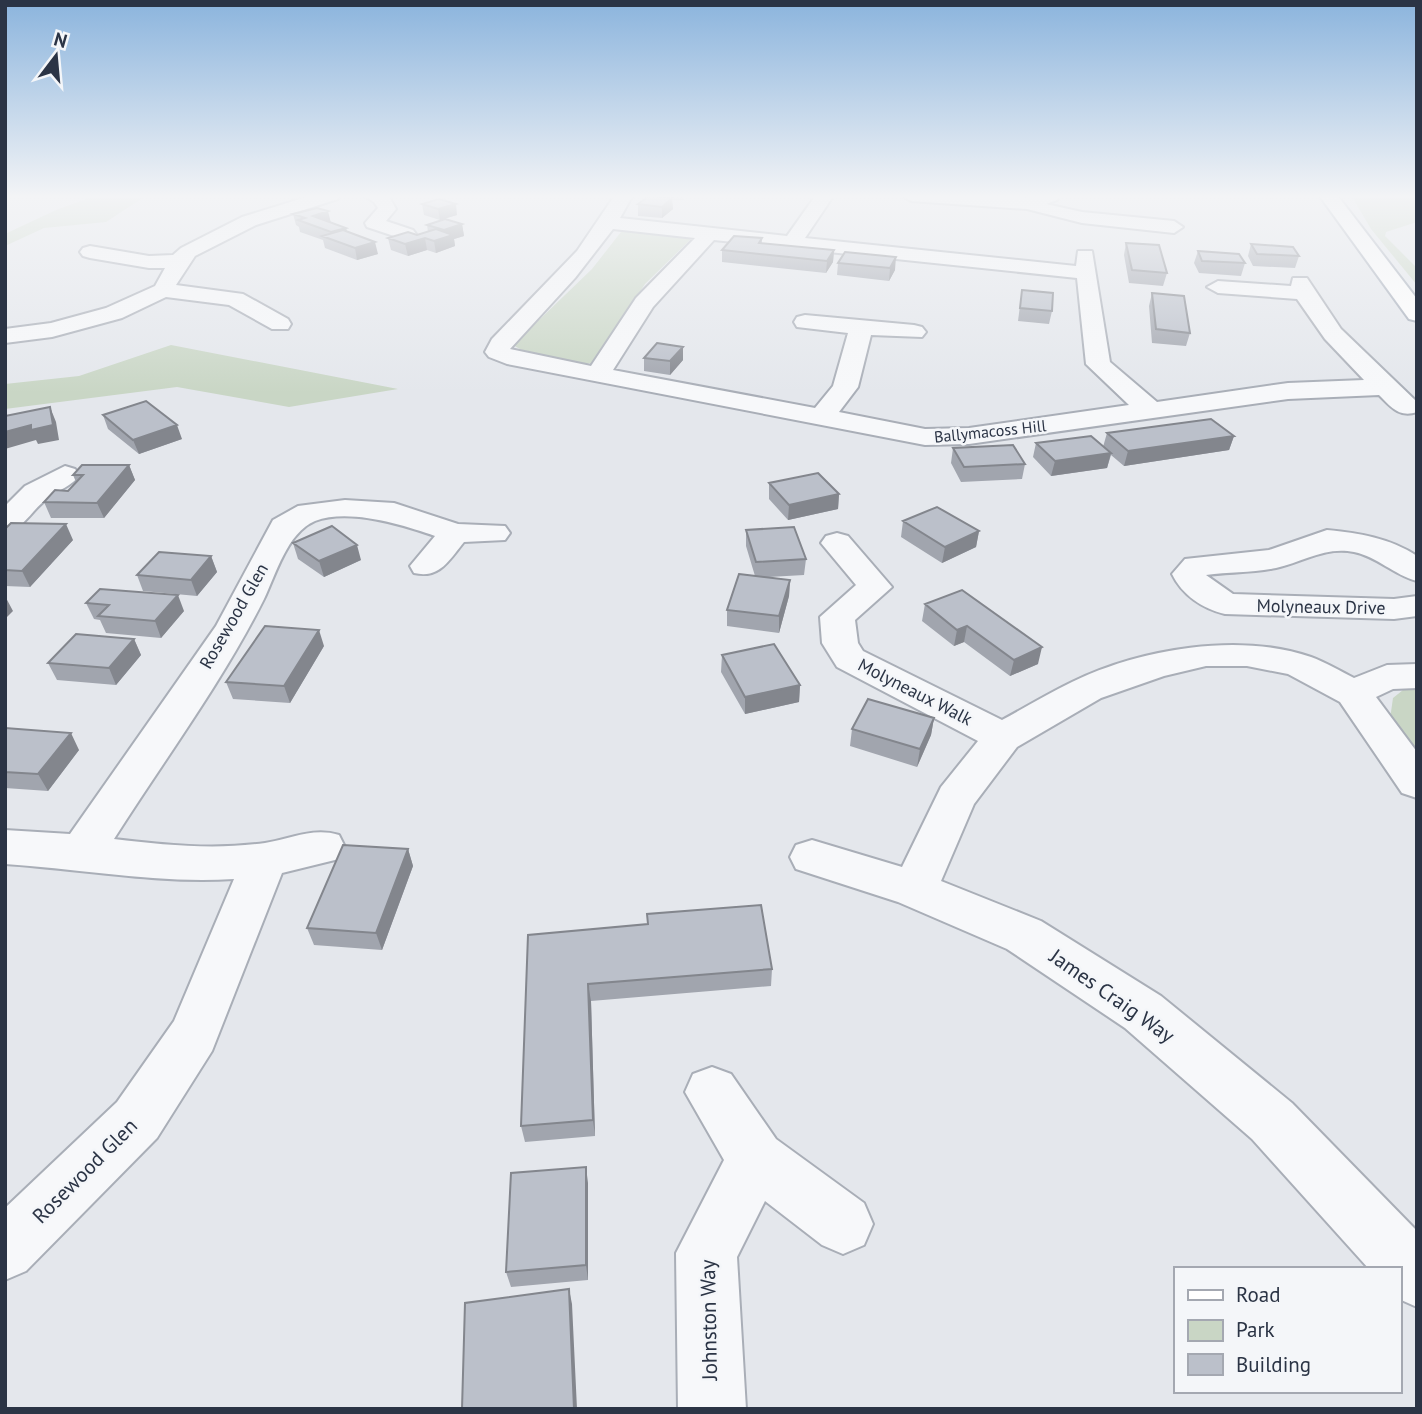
<svg xmlns="http://www.w3.org/2000/svg" width="1422" height="1414" font-family="'PT Sans',sans-serif">
  <style>
    .green { fill: #c9d6c5 }
    .lines { fill: none; stroke-linecap: round; stroke-linejoin: round }
    .street-casing { stroke: #a9aeb7; stroke-width: 4 }
    .primary-casing { stroke: #a3abb8; stroke-width: 4 }
    .street { fill: #f7f8fa; fill-rule: evenodd }
    .primary { fill: #fff; fill-rule: evenodd }
    .wall { fill: #a1a5ae }
    .shaded-wall { fill: #83868d }
    .building { fill: #bbc0ca; stroke: #83868d; stroke-width: 2 }
    .labels { text-anchor: middle; stroke-width: 5; stroke-linejoin: round; paint-order: stroke }
    .far-street-label { font-size: 16px; fill: #2b3445; stroke: #f4f6f9 }
    .street-label { font-size: 18px; fill: #2b3445; stroke: #f4f6f9 }
    .near-street-label { font-size: 21px; fill: #2b3445; stroke: #f4f6f9 }
  </style>
  <rect width="100%" height="100%" fill="#e4e7ec"/>
  <path class="green" d="M97 195H147L106 222 44 228 5 246V234L56 210Z
    M1351 195H1414L1417 222 1386 232 1385 236 1417 268V285L1371 229Z
    M630 231 692 238 645 284 593 363C570 366 533 358 513 345L592 269 621 232Z
    M171 345 398 389 289 407 177 387 5 409V384L79 376Z
    M1408 686 1417 687V754L1390 719 1393 698Z"/>
  <g class="lines">
    <defs>
      <path id="street" d="M313 195H341L338 199 256 225 195 256 176 285 243 294 288 319 291 324 288 329H272L229 305 166 297 122 318 52 337 5 343V329L51 323 106 308 155 286 165 268H149L90 258 83 256 80 252 83 248 90 246 149 256 173 255 181 248 242 217Z
        M363 195H388L396 209 386 221 413 230 416 234 413 238 406 240 367 227 365 223 378 208 374 202Z
        M615 195H633L620 218 787 236 816 195H834L805 238 1076 266 1078 251H1092L1110 362 1157 402 1288 383 1364 380 1325 339 1297 299 1218 293 1207 287 1218 281 1291 286 1293 278H1307L1341 329 1416 401 1417 412C1399 418 1391 407 1379 395L1288 399 969 444 925 445 507 364 489 357 485 352 492 339 577 251ZM613 229 695 238 636 298 591 366 510 349 575 278ZM714 240 1077 278 1086 364 1129 405 969 428 925 429 839 412 858 387 871 335 922 337 926 332 922 327 914 325 805 315 797 317 794 322 797 327 848 333 833 386 815 408 613 370 653 307Z
        M977 195 1027 198 1059 195 1057 200 1046 204 1082 212 1174 221 1183 227 1174 233 1082 223 1027 209 911 201 902 196Z
        M65 466 75 469 80 475C72 486 58 490 48 498 32 509 25 528 5 533V506L25 486Z
        M345 500 394 503 458 524 505 526 510 533 505 540 464 542C449 560 440 579 414 573L410 566 435 536C403 525 349 508 315 521 287 533 276 574 264 599 222 683 164 760 114 839 164 845 214 850 265 843 291 839 313 827 339 835L345 847 339 859 282 873 212 1051 157 1138 26 1271 5 1280V1208L117 1102 174 1021 234 879C158 884 82 869 5 864V830L70 834 216 626 273 520 298 506Z
        M1327 530C1359 533 1390 538 1417 556V581C1394 575 1378 557 1354 552 1325 546 1303 562 1276 568 1253 573 1229 572 1206 575L1233 594 1394 599 1417 596V616L1394 619 1225 614C1203 609 1182 595 1172 574L1185 559 1269 550Z
        M837 533 848 536 892 587 855 620 858 643 863 651 1002 720C1026 707 1049 693 1072 682 1140 649 1239 632 1311 657 1325 662 1340 671 1354 678L1387 665 1417 664V688L1393 689 1376 697 1417 752V798L1402 793 1340 702 1288 674 1247 666H1206L1164 676 1101 698 1017 747 974 804 941 881 1041 921 1161 996 1292 1103 1417 1231V1307L1399 1299V1269H1369L1252 1139 1125 1028 1007 949 898 902 796 869 790 857 796 845 812 840 902 867 941 787 978 741 837 667 822 643 820 617 856 585 821 543 826 536Z
        M712 1067 731 1074 776 1139 864 1203 873 1224 864 1245 843 1254 822 1245 765 1201 737 1257 746 1409H678L676 1253 724 1160 685 1092 693 1074Z"/>
      <path id="primary" d="M1319 195H1337L1417 299V321L1409 319Z"/>
    </defs>
    <use href="#street" class="street-casing"/>
    <use href="#primary" class="primary-casing"/>
    <use href="#street" class="street"/>
    <use href="#primary" class="primary"/>
  </g>
  <path class="wall" d="M657 195H685L683 200H672L673 209 662 218 638 216V204L657 196Z
    M422 204 457 215 440 220 424 215Z
    M293 214 331 222 346 228 347 232 378 254 357 260 325 248 323 240 300 232 299 227 296 225Z
    M462 224 464 236 454 239 455 246 436 253 427 250 408 256 391 250 388 238 417 235 428 232 427 225Z
    M762 238V243L834 250 833 262 826 273 722 262V250Z
    M1126 243 1167 273 1163 286 1129 283 1124 255Z
    M1251 244 1299 256 1295 268 1253 266 1248 256Z
    M1198 251 1245 263 1241 276 1199 273 1194 263Z
    M845 252 895 270 889 281 837 275 838 263Z
    M1022 290 1052 311 1049 324 1018 321Z
    M1152 293 1190 333 1186 346 1152 343 1149 306Z
    M683 347V360L670 375 644 371V358Z
    M103 415 182 439 139 454 108 429Z
    M1107 433 1234 436 1229 450 1124 466 1111 455 1107 468 1051 476 1033 457 1036 443 1103 447Z
    M953 448 1025 464 1022 479 961 482 951 463Z
    M129 465 135 480 104 518H51L44 502 68 491 76 482 73 475Z
    M769 483 839 494 838 509 788 520 769 499Z
    M903 521 979 531 976 547 942 563 901 537Z
    M5 529 73 540 30 587 5 586Z
    M746 530 806 559 804 575 769 577 790 580 789 596 779 633 727 626V610L755 576 746 546Z
    M293 543 361 560 324 577 298 559Z
    M211 556 217 572 197 596 143 591 137 575Z
    M962 590 1038 664 1010 676 964 642 954 646 922 621 925 604Z
    M86 603 184 611 161 638 106 633 100 620 94 619Z
    M134 639 141 655 116 685 57 680 48 663Z
    M324 646 290 703 233 699 226 682Z
    M722 655 800 685 799 702 745 714 721 672Z
    M934 718 931 735 917 767 850 746 852 729Z
    M5 728 79 750 48 791 5 788Z
    M408 849 413 866 382 950 314 945 307 928Z
    M528 935 772 969 771 986 591 1001 595 1136 525 1142 521 1126Z
    M588 1183V1280L511 1287 506 1272Z"/>
  <path class="shaded-wall" d="M672 198 673 209 662 218V207Z
    M456 204 457 215 440 220 438 209Z
    M328 211 331 223 316 227 313 216Z
    M462 224 464 236 454 239 455 246 436 253 434 241 445 237 444 230Z
    M346 228 349 239 333 240 331 232Z
    M425 238 427 250 408 256 405 244Z
    M375 242 378 254 357 260 355 248Z
    M834 250 833 262 826 273 827 261Z
    M896 257 895 270 889 281 890 268Z
    M683 347V360L670 375V361Z
    M50 407 56 422 59 440 38 444 36 440 5 449V432L31 425Z
    M177 425 182 439 139 454 133 440Z
    M1234 436 1229 450 1124 466 1128 451Z
    M1111 453 1107 468 1051 476 1055 461Z
    M129 465 135 480 104 518 97 503Z
    M839 494 838 509 788 520 789 505Z
    M66 524 73 540 30 587 22 571Z
    M979 531 976 547 942 563 945 547Z
    M357 545 361 560 324 577 319 561Z
    M211 556 217 572 197 596 191 580Z
    M790 580 789 596 779 633V616Z
    M178 595 184 611 161 638 155 621Z
    M5 596 13 611 5 619Z
    M967 626 964 642 954 646 957 630Z
    M319 630 324 646 290 703 284 686Z
    M134 639 141 655 116 685 109 668Z
    M1042 647 1038 664 1010 676 1014 660Z
    M800 685 799 702 745 714V697Z
    M934 718 931 735 917 767 920 749Z
    M71 733 79 750 48 791 38 774Z
    M408 849 413 866 382 950 376 933Z
    M588 984 591 1001 595 1136 593 1120Z
    M586 1167 588 1183V1280L586 1265Z
    M569 1289 572 1304 577 1409H574Z"/>
  <path class="building" d="M649 196 672 198 662 207 638 204Z
    M439 199 456 204 438 209 422 204Z
    M317 208 328 211 313 216 346 228 331 232 298 220 305 218 293 214Z
    M445 219 462 224 444 230 427 225Z
    M436 229 453 235 434 241 425 238 405 244 388 238 408 232 417 235Z
    M343 230 375 242 355 248 322 236Z
    M734 236 762 238 759 243 834 250 827 261 722 250Z
    M1126 243 1159 245 1167 273 1132 270Z
    M1251 244 1293 247 1299 256 1257 254Z
    M1198 251 1239 254 1245 263 1202 261Z
    M845 252 896 257 890 268 838 263Z
    M1022 290 1053 293 1052 311 1020 308Z
    M1152 293 1184 296 1190 333 1156 329Z
    M657 343 683 347 670 361 644 358Z
    M146 401 177 425 133 440 103 415Z
    M50 407 53 425 31 430V425L5 432V416Z
    M1211 419 1234 436 1128 451 1107 433Z
    M1091 436 1111 453 1055 461 1036 443Z
    M1013 445 1025 464 964 467 953 448Z
    M82 465H129L97 503 44 502 55 490 68 491 83 475H73Z
    M818 473 839 494 789 505 769 483Z
    M937 507 979 531 945 547 903 521Z
    M11 523 66 524 22 571 5 570V529Z
    M332 526 357 545 319 561 293 543Z
    M794 527 806 559 756 562 746 530Z
    M159 552 211 556 191 580 137 575Z
    M739 574 790 580 779 616 727 610Z
    M100 589 178 595 155 621 98 616 109 605 86 603Z
    M962 590 1042 647 1014 660 967 626 957 630 925 604Z
    M265 626 319 630 284 686 226 682Z
    M76 634 134 639 109 668 48 663Z
    M774 644 800 685 745 697 722 655Z
    M868 699 934 718 920 749 852 729Z
    M5 728 71 733 38 774 5 772Z
    M343 845 408 849 376 933 307 928Z
    M761 905 772 969 588 984 593 1120 521 1126 528 935 648 924 647 914Z
    M586 1167V1265L506 1272 511 1173Z
    M569 1289 574 1409H462L465 1303Z"/>
  <linearGradient id="sky" x2="0" y2="1"><stop stop-color="#8bb4dd"/><stop offset="0.5" stop-color="#f3f4f6"/><stop offset="1" stop-color="#f3f4f6" stop-opacity="0"/></linearGradient>
  <rect width="1422" height="393" fill="url(#sky)"/>
  <g class="labels">
    <g class="far-street-label">
      <text transform="translate(990 431) rotate(-6)" y="6">Ballymacoss Hill</text>
    </g>
    <g class="street-label">
      <text transform="translate(1321 607) rotate(1)" y="6">Molyneaux Drive</text>
      <text transform="translate(234 616) rotate(-60)" y="6">Rosewood Glen</text>
      <text transform="translate(915 692) rotate(27)" y="6">Molyneaux Walk</text>
    </g>
    <g class="near-street-label">
      <text transform="translate(1112 996) rotate(35)" y="7">James Craig Way</text>
      <text transform="translate(85 1171) rotate(-45)" y="7">Rosewood Glen</text>
      <text transform="translate(709 1320) rotate(-91)" y="7">Johnston Way</text>
    </g>
  </g>
  <rect width="1422" height="1414" fill="none" stroke="#2b3445" stroke-width="14"/>
  <rect x="1174" y="1267" width="228" height="126" fill="#f4f6f9" stroke="#a4a8b1" stroke-width="2"/>
  <rect x="1188" y="1290" width="35" height="10" fill="#ffffff" stroke="#a4a8b1" stroke-width="2"/>
  <text x="1236" y="1302" font-size="21" fill="#2b3445">Road</text>
  <rect x="1188" y="1320" width="35" height="21" fill="#c9d6c5" stroke="#a4a8b1" stroke-width="2"/>
  <text x="1236" y="1337" font-size="21" fill="#2b3445">Park</text>
  <rect x="1188" y="1354" width="35" height="21" fill="#bbc0ca" stroke="#a4a8b1" stroke-width="2"/>
  <text x="1236" y="1372" font-size="21" fill="#2b3445">Building</text>
  <g transform="translate(56 56) rotate(16)" stroke="#f4f6f9" stroke-width="5" paint-order="stroke">
  <path d="M0-5L12 26L0 18L-12 26Z" fill="#2b3445"/>
  <text y="-10" font-size="19" font-weight="bold" text-anchor="middle" fill="#2b3445">N</text>
  </g>
</svg>
